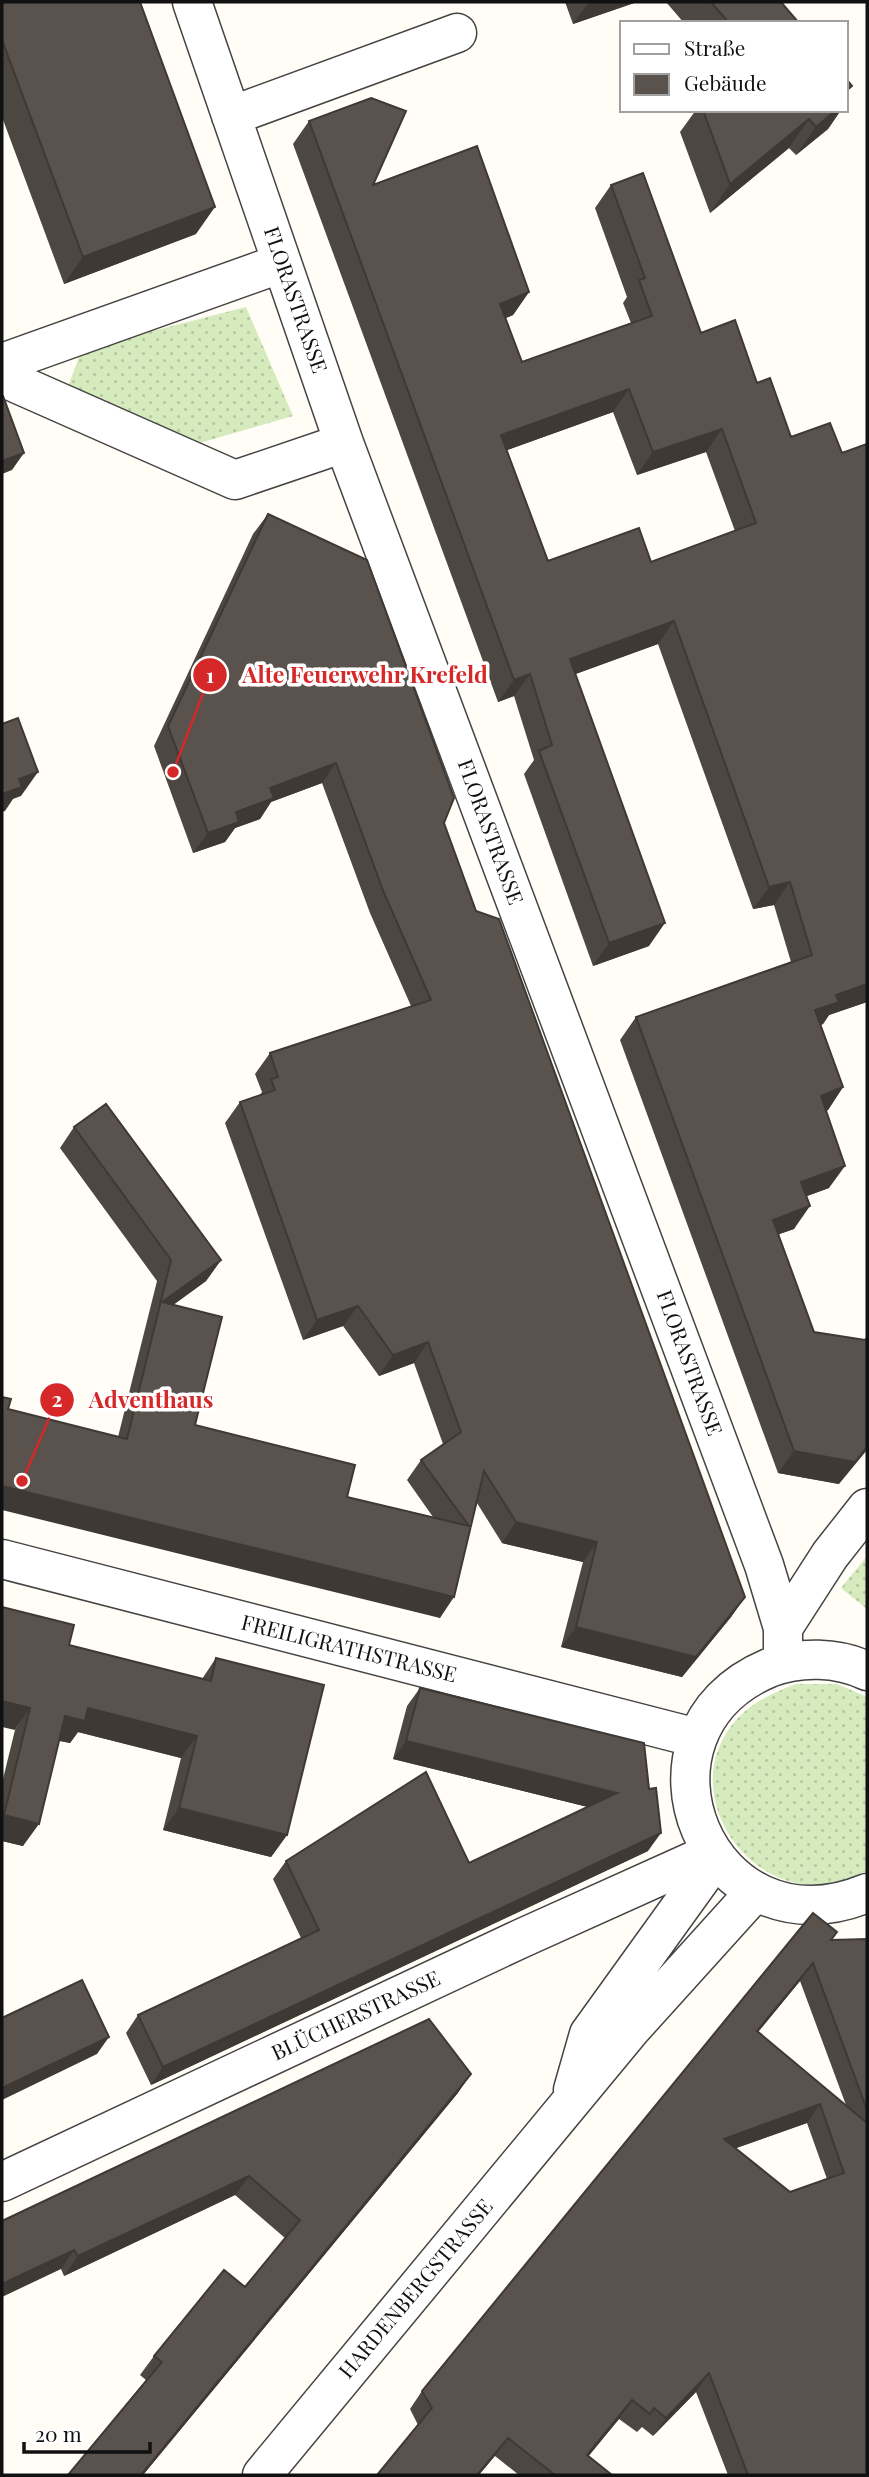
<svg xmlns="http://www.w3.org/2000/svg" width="869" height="2477" font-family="'Playfair Display',serif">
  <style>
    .grass { fill: url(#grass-dots) }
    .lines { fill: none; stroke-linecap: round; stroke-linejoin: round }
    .minor-casing { stroke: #444; stroke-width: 41 }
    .minor { stroke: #fff; stroke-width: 38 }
    .wall { fill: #4d4742; fill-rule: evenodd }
    .shaded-wall { fill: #3f3936 }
    .building { fill: #5a524d; stroke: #3f3936; stroke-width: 2; fill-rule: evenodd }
    .labels { text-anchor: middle; stroke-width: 7; stroke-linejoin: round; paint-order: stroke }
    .street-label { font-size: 21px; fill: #111; stroke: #fff }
    .leader { fill: none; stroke: #d62828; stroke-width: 2.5 }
    .callout-dot { fill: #d62828; stroke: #fff; stroke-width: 2.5 }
    .mark-label { font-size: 21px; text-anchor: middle; font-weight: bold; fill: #fff }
    .callout-label { font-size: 23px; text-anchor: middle; font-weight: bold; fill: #d62828; stroke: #fff; stroke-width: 7; stroke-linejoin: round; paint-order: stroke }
  </style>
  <defs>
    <pattern id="grass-dots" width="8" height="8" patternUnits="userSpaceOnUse" patternTransform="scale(1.75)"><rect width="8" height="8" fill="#d5ebbd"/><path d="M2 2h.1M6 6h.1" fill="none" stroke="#b6c8a1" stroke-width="1.8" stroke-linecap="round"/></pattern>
  </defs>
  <rect width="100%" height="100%" fill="#fffdf5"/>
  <path class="grass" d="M246 307 293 416 196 444 66 392 82 349Z
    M867 1556V1609L841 1588Z
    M796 1684H837L867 1697V1871C856 1875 844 1881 832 1884 815 1888 795 1884 780 1878 719 1853 688 1772 737 1719 754 1701 773 1693 796 1684Z"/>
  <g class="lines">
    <defs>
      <path id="minor" d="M192 2 344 443 764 1565 783 1628V1662
        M231 116 457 33
        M2 363 282 263
        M2 377 235 480 344 443
        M2 1559 697 1738
        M783 1628 830 1555 867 1508
        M867 1671C838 1657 800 1656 769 1668 615 1733 708 1959 867 1893
        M573 2090 589 2034 715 1859
        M2 2182 520 1939 711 1853
        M262 2475 632 2028 755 1892"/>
    </defs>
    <use href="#minor" class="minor-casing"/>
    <use href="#minor" class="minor"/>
  </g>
  <path class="wall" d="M2 2 196 234 64 284 2 117Z
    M565 2H637L573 24Z
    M666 2H781L799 23H684Z
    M696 110H841L828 129 796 155 789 148 710 213 680 132Z
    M309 121 373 185 529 292 513 315 506 318 522 362 631 323 623 303 627 297 595 208 611 185 701 333 757 383 791 437 842 453 867 444V1002L829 1015 823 1024 821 1025 843 1087 828 1110 826 1111 829 1188 807 1196 794 1229 779 1234 839 1484 778 1473 620 1040 636 1017 791 962 774 905 753 909 658 644 575 674 649 946 593 966 524 774 534 760 514 696 498 702 293 144ZM613 412 637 475 706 452 735 531 651 562 548 561 507 450Z
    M268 514 444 823 476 911 745 1597 731 1617 682 1677 561 1647 583 1562 502 1543 477 1503 440 1618 8 1409 118 1437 157 1281 60 1148 74 1127 221 1260 206 1281 173 1305 195 1425 347 1497 433 1517 407 1480 421 1460 443 1444 414 1363 379 1376 343 1326 303 1340 225 1123 240 1102 260 1095 262 1092 255 1074 270 1053 411 1006 370 913 322 783 271 802 260 819 235 828 225 842 193 853 154 746 253 534Z
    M69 1645 202 1679 216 1658 287 1835 271 1857 163 1830 181 1758 78 1732 70 1743 59 1741 23 1846 2 1841V1783L15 1730Z
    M420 1688 648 1851 151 2085 126 2033 138 2015 301 1938 273 1879 286 1861 469 1863 588 1807 393 1759 407 1706Z
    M867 1939V2475H728L696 2392 653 2436 642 2427 637 2432 619 2419 588 2456 612 2475H519L495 2456 418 2425 410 2409 422 2391 832 1940ZM800 1981 846 2105 758 2032ZM807 2123 827 2179 790 2192 736 2148Z
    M471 2074 457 2094 143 2475H68L146 2380 140 2375 154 2356 245 2287 285 2238 235 2195 64 2276 61 2269 2 2221Z"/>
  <path class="shaded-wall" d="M589 2H637L573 24Z
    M836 110H841L828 129 796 155 816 127Z
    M809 119 789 148 710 213 730 184Z
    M215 207 196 234 64 284 83 257Z
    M529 292 513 315 484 326 500 304Z
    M629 389 613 412 485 458 501 435Z
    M722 429 706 452 637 475 653 452Z
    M24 453 12 470 2 474V461Z
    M674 621 658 644 554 682 570 659Z
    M530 674 514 696 498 702 514 680Z
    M336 763 322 783 271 802 260 819 235 828 225 842 193 853 208 833 270 788Z
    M38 772 21 796 13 799 5 811 2 812V794L19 779Z
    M790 882 774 905 753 909 769 887Z
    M665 923 649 946 593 966 609 943Z
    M867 984V1002L829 1015 823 1024 799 1032 815 1010 836 995Z
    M843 1087 828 1110 805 1118 821 1096Z
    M845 1166 829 1188 785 1204 801 1182Z
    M810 1206 794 1229 757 1242 773 1220Z
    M221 1260 206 1281 158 1316 162 1302Z
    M358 1306 343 1326 303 1340 317 1320Z
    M428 1342 414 1363 379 1376 393 1355Z
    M867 1447V1450L839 1484 778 1473 794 1451Z
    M2 1486 454 1597 440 1618 2 1510Z
    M516 1522 597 1542 583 1562 502 1543Z
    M745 1597 731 1617 682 1677 561 1647 576 1627Z
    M2 1701 30 1708 15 1730 2 1727Z
    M88 1708 197 1736 181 1758 78 1732 70 1743 49 1738 65 1716Z
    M406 1741 617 1793 604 1811 393 1759Z
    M179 1808 287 1835 271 1857 163 1830Z
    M4 1815 39 1824 23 1846 2 1841V1818Z
    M661 1833 648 1851 151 2085 163 2067Z
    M813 1963 800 1981 744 2049 757 2031Z
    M109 2037 97 2054 2 2100V2088Z
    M471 2074 457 2094 143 2475H141Z
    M820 2104 807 2123 711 2157 724 2139Z
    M249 2176 235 2195 64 2276 78 2256Z
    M74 2250 61 2269 2 2297V2284Z
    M709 2373 696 2392 653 2436 666 2418Z
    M632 2400 619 2419 574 2474 587 2455Z
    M508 2438 495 2456 479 2475H477Z"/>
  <path class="building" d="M2 2H140L215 207 83 257 2 40Z
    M711 2H781L799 23H729Z
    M846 79 852 86 846 91Z
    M371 98 406 111 373 185 477 146 529 292 500 304 522 362 652 316 639 280 645 278 611 185 643 173 701 333 735 320 757 383 770 378 791 437 830 423 842 453 867 444V984L836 995 839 1002 815 1010 843 1087 821 1096 845 1166 801 1182 810 1206 773 1220 814 1332 865 1340 867 1338V1447L855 1462 794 1451 636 1017 812 955 790 882 769 887 674 621 570 659 665 923 609 943 539 751 552 745 530 674 514 680 309 121ZM629 389 653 452 722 429 756 523 651 562 639 528 548 561 501 435Z
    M703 110H836L816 127 809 119 730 184Z
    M2 396H3L24 453 2 461Z
    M268 514 367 560 454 798 444 823 476 911 499 919 745 1597 696 1657 576 1627 597 1542 516 1522 484 1471 454 1597 2 1486V1397L11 1399 8 1409 127 1439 171 1260 74 1127 106 1104 221 1260 162 1302 222 1317 195 1425 355 1465 347 1497 469 1526 421 1460 461 1432 428 1342 393 1355 358 1306 317 1320 240 1102 275 1090 271 1079 278 1077 270 1053 431 1000 384 893 336 763 270 788 274 798 236 812 239 822 208 833 168 726Z
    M18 718 38 772 19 779 22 787 2 794V724Z
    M2 1607 74 1625 69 1645 211 1681 216 1658 324 1685 287 1835 179 1808 197 1736 88 1708 85 1721 65 1716 39 1824 4 1815 30 1708 2 1701Z
    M420 1688 644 1743 649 1789 656 1788 661 1833 163 2067 138 2015 319 1930 286 1861 426 1772 469 1863 617 1793 406 1741Z
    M813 1913 837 1932 831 1940 867 1939V2110L813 1963 757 2031 867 2123V2475H748L709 2373 666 2418 654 2408 650 2414 632 2400 587 2455 612 2475H555L508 2438 477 2475H377L432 2408 422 2391ZM820 2104 844 2173 790 2192 724 2139Z
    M82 1980 109 2037 2 2088V2018Z
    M429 2019 471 2074 141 2475H68L162 2362 154 2356 224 2270 245 2287 300 2220 249 2176 78 2256 74 2250 2 2284V2221Z"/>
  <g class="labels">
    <g class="street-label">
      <text transform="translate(295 300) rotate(71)" y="7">FLORASTRASSE</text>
      <text transform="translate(490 832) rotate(70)" y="7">FLORASTRASSE</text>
      <text transform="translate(689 1363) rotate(70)" y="7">FLORASTRASSE</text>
      <text transform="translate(349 1649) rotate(14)" y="7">FREILIGRATHSTRASSE</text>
      <text transform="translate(356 2016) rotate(-25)" y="7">BLÜCHERSTRASSE</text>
      <text transform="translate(416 2289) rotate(-50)" y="7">HARDENBERGSTRASSE</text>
    </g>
  </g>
  <path class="leader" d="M173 772L210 675M22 1481L57 1400"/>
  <g class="callout-dot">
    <circle cx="173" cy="772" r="7"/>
    <circle cx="22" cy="1481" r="7"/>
    <circle cx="210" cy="675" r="18"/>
    <circle cx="57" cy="1400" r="18"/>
  </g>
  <g class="mark-label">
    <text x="210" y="683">1</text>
    <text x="57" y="1407">2</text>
  </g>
  <g class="callout-label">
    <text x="365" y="683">Alte Feuerwehr Krefeld</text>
    <text x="151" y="1408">Adventhaus</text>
  </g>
  <rect width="869" height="2477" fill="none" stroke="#111111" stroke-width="7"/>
  <rect x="620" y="21" width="228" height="91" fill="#ffffff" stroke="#a0a0a0" stroke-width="2"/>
  <rect x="634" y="44" width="35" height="10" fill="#ffffff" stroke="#a0a0a0" stroke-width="2"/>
  <text x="684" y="56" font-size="21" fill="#111111">Straße</text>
  <rect x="634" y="74" width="35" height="21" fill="#5a524d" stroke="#a0a0a0" stroke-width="2"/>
  <text x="684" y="91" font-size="21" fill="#111111">Gebäude</text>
  <path d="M24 2442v10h126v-10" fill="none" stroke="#111111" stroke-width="3.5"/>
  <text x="35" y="2442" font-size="21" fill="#111111" stroke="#ffffff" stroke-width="5" paint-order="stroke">20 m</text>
</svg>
